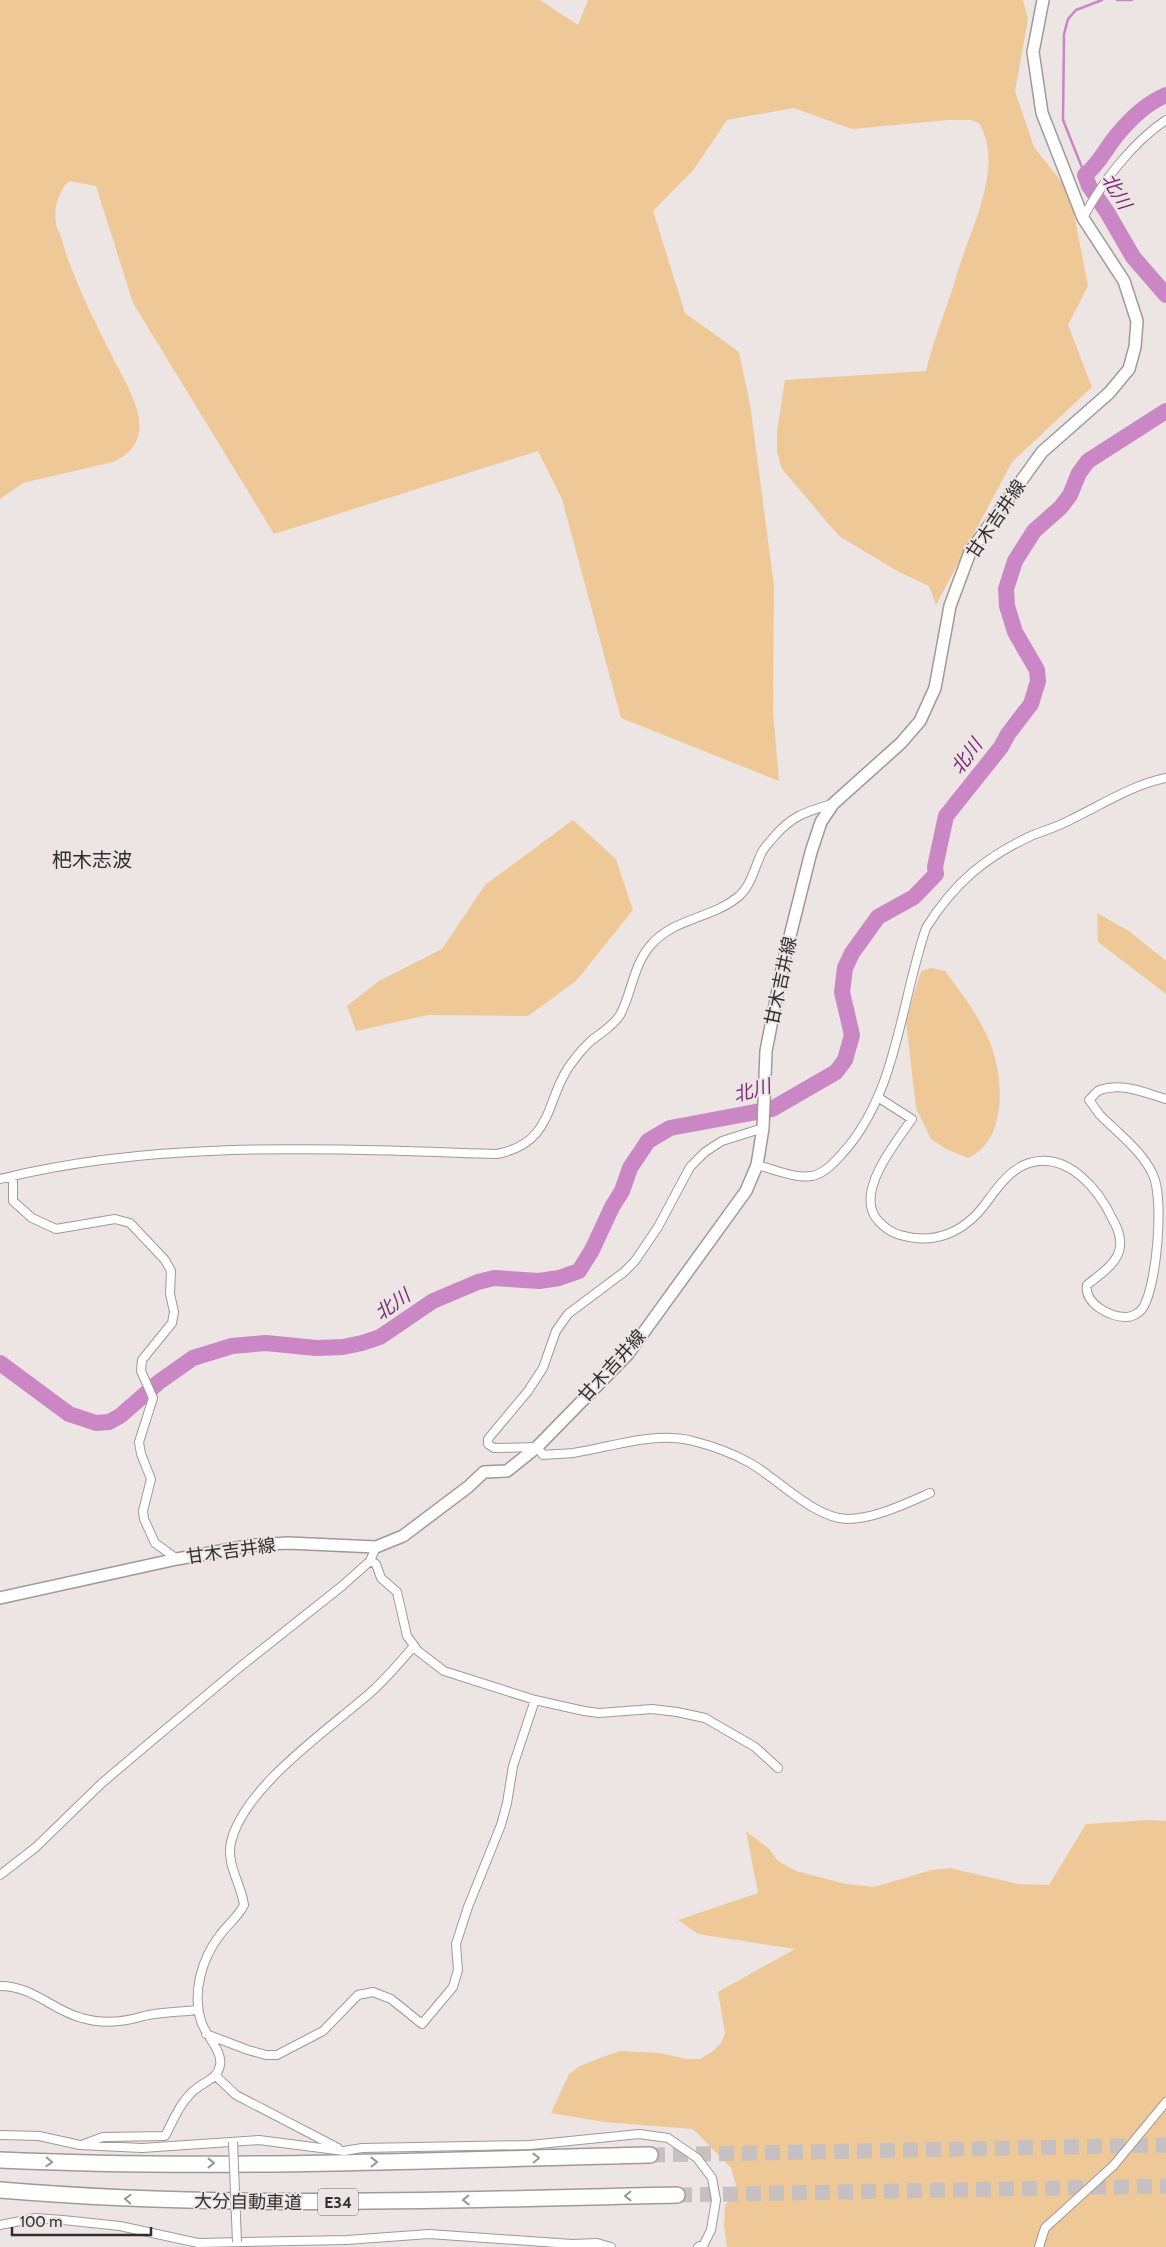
<svg xmlns="http://www.w3.org/2000/svg" width="1166" height="2247" font-family="Cabin,'Noto Sans JP',sans-serif">
  <style>
    .green { fill: #efc897 }
    .lines { fill: none; stroke-linecap: round; stroke-linejoin: round }
    .stream { stroke: #cb86c5; stroke-width: 2.5 }
    .river { stroke: #cb86c5; stroke-width: 16 }
    .motorway-tunnel { stroke: #c7c0c0; stroke-width: 15; stroke-dasharray: 15 8; stroke-linecap: butt }
    .minor-casing { stroke: #a09998; stroke-width: 10 }
    .secondary-casing { stroke: #a09998; stroke-width: 14 }
    .motorway-casing { stroke: #a09998; stroke-width: 18 }
    .minor { stroke: #fff; stroke-width: 8 }
    .secondary { stroke: #fff; stroke-width: 11 }
    .motorway { stroke: #fff; stroke-width: 15 }
    .minor-bridge-casing { stroke: #a09998; stroke-width: 10; stroke-linecap: butt }
    .minor-bridge { stroke: #fff; stroke-width: 8 }
    .oneway { stroke: #989696 }
    .labels { text-anchor: middle; stroke-width: 4; stroke-linejoin: round; paint-order: stroke }
    .shield { fill: #ece5e4; stroke: #696565; stroke-width: 1 }
    .shield-label { font-size: 16px; font-weight: bold; fill: #312e2e }
    .street-label { font-size: 18px; fill: #312e2e; stroke: #ece5e4 }
    .water-label { font-size: 19px; font-style: italic; fill: #7c2a78; stroke: #ece5e4 }
    .quarter-label { font-size: 20px; fill: #312e2e; stroke: #ece5e4 }
  </style>
  <rect width="100%" height="100%" fill="#ece5e4"/>
  <path class="green" d="M0 0H540L578 25 588 0H1023L1028 19 1015 91 1034 147 1070 193 1088 286 1068 325 1092 387 1012 462 936 605 929 586 899 572 839 536 782 469 777 452V432L785 380 926 371C932 346 941 323 949 299 954 286 957 272 962 259 975 220 1003 163 979 123L971 120H948L852 129 794 108 727 120 694 169 653 211 685 313 739 352 750 404 774 586 773 711 779 781 621 718 562 499 538 451 274 534 133 303 96 186 69 181C59 191 53 209 56 223 56 227 59 231 60 234 73 280 95 322 116 364 125 381 143 412 139 432 137 447 126 456 113 462L23 483 0 499Z
    M573 820 616 859 633 910 576 981 528 1016 428 1015 356 1031 347 1006 379 981 442 949 485 885Z
    M1097 913 1129 931 1166 961V994L1098 942Z
    M931 968 945 971C961 992 977 1014 988 1038 1004 1073 1009 1140 968 1158L946 1149 931 1139 916 1108 906 1021 921 971Z
    M1149 1820 1166 1821V2247H727L724 2225 725 2205 738 2192 731 2168 693 2129 604 2122 551 2113 569 2074 580 2066 600 2058 620 2051 660 2053 686 2059H700L712 2052 721 2043 725 2033 718 1992 795 1949 698 1934 678 1920 758 1893 746 1831 769 1849 778 1861 796 1871 846 1884 874 1887 932 1870 950 1868 1018 1884 1049 1885 1086 1824Z"/>
  <g class="lines">
    <path class="stream" d="M1117 0H1132
      M1085 175 1063 120 1064 34 1068 19 1076 10 1102 0"/>
    <path class="river" d="M1166 95C1147 103 1130 119 1117 135 1106 148 1099 164 1085 175L1089 186 1107 212 1133 257 1166 295
      M0 1363 69 1414 96 1423 109 1422 120 1416 159 1382 193 1358 232 1346 266 1343 316 1348 343 1347 362 1343 380 1337 433 1301 478 1282 494 1278 539 1281 559 1278 579 1271 592 1250 612 1207 622 1191 630 1168 648 1141 670 1128 772 1109 836 1072 845 1060 852 1035 842 992 845 968 852 953 878 917 914 897 936 874 935 867 946 816 1001 747 1008 734 1031 704 1038 681 1037 670 1015 632 1007 606 1006 589 1015 561 1034 531 1061 507 1070 495 1079 473 1088 461 1166 411"/>
    <path class="motorway-tunnel" d="M650 2155 1166 2145
      M677 2195 1166 2186"/>
    <defs>
      <path id="minor" d="M1083 218C1102 182 1132 143 1166 120
        M879 1098 912 1119C897 1141 863 1182 872 1210 875 1221 889 1232 900 1235 934 1245 964 1233 986 1203 997 1188 1010 1169 1029 1163 1068 1151 1099 1190 1113 1220 1117 1227 1121 1237 1120 1246 1119 1263 1099 1275 1087 1285 1084 1303 1109 1317 1126 1317 1133 1317 1141 1312 1144 1306 1157 1282 1164 1199 1153 1175 1143 1152 1118 1133 1100 1115 1096 1110 1093 1105 1089 1100 1093 1097 1095 1092 1100 1090 1122 1082 1145 1093 1166 1099
        M763 1128 722 1141 705 1152 690 1167 658 1227 635 1261 624 1272 568 1314 556 1331 543 1368 528 1391 488 1439V1444L494 1448 537 1447 543 1455C553 1454 564 1454 573 1453 612 1447 654 1431 693 1441 713 1446 732 1453 750 1463 778 1479 814 1518 847 1519 874 1519 905 1504 930 1493
        M757 1165C774 1169 795 1179 812 1176 823 1174 833 1164 840 1156 897 1096 900 1004 926 928 954 883 985 857 1033 835 1046 830 1060 826 1072 819 1103 804 1132 785 1166 778
        M13 1176V1201L32 1218 56 1229 115 1219 130 1223 165 1260 171 1271 170 1294 174 1312 172 1323 142 1360 141 1371 153 1398 139 1442 141 1454 151 1479 143 1511 144 1519 155 1543 177 1559
        M0 1179C159 1139 335 1149 497 1154 557 1142 544 1096 574 1060 579 1053 585 1046 592 1040 601 1033 613 1026 620 1015 632 993 633 966 650 946 673 918 711 919 738 897 751 886 754 869 761 854 763 849 768 844 772 839 791 816 805 812 832 804
        M370 1561 376 1564 381 1578 397 1592 407 1636 418 1651 444 1671 535 1700 584 1711 599 1713 652 1709 677 1712 705 1718 755 1747 778 1768
        M0 1875 36 1847 102 1783 148 1744 240 1667 342 1586 370 1561 376 1547
        M0 1986C34 1986 53 2011 82 2018 102 2024 124 2022 144 2016 160 2012 180 2012 198 2010
        M206 2034 248 2050 266 2055H277L323 2031 358 1995 373 1992 391 1999 422 2024 453 1987 458 1970 456 1944 468 1907 501 1825 507 1803 513 1766 535 1700
        M216 2076 236 2095 338 2148
        M0 2135 39 2136 80 2145 142 2148 259 2140 344 2151 362 2148 530 2145 639 2134 668 2138 697 2158 712 2178 716 2200 711 2230 704 2244 698 2247
        M84 2144 103 2137 165 2136C174 2119 181 2100 197 2088 206 2081 218 2078 220 2065 223 2051 205 2035 201 2021 192 1992 202 1958 220 1935 228 1924 238 1917 244 1905 241 1883 226 1865 231 1842 244 1787 328 1730 370 1693 386 1679 400 1662 414 1646
        M0 2225 35 2218 63 2220 120 2226 198 2243 347 2240 429 2234 572 2244 597 2243 611 2247
        M1039 2247 1045 2228 1114 2165 1166 2102"/>
      <path id="secondary" d="M0 1598 177 1559 253 1545 288 1543 376 1547 403 1536 468 1487 484 1472 507 1471 537 1447 628 1354 746 1191 757 1165 763 1128 766 1051 783 964 811 852 821 822 833 804 901 743 920 721 935 688 950 606 970 552 1042 452 1109 393 1129 369 1135 347 1137 321 1124 281 1083 218 1042 113 1033 52 1043 0"/>
      <path id="motorway" d="M0 2160C216 2170 434 2160 650 2155
        M0 2190C225 2209 451 2200 677 2195"/>
    </defs>
    <use href="#minor" class="minor-casing"/>
    <use href="#secondary" class="secondary-casing"/>
    <use href="#motorway" class="motorway-casing"/>
    <use href="#minor" class="minor"/>
    <use href="#secondary" class="secondary"/>
    <use href="#motorway" class="motorway"/>
    <defs>
      <path id="minor-bridge" d="M233 2142 237 2242"/>
    </defs>
    <use href="#minor-bridge" class="minor-bridge-casing"/>
    <use href="#minor-bridge" class="minor-bridge"/>
  </g>
  <defs><path id="oneway-chevron" d="M-2-3.5L2.5 0L-2 3.5" fill="none" stroke-width="1.6" stroke-linecap="round" stroke-linejoin="round" transform="scale(1.25)"/></defs>
  <g class="oneway">
    <use href="#oneway-chevron" transform="translate(536 2158) rotate(-1)"/>
    <use href="#oneway-chevron" transform="translate(49 2162) rotate(3)"/>
    <use href="#oneway-chevron" transform="translate(374 2162) rotate(-1)"/>
    <use href="#oneway-chevron" transform="translate(211 2163)"/>
    <use href="#oneway-chevron" transform="translate(628 2196) rotate(179)"/>
    <use href="#oneway-chevron" transform="translate(128 2199) rotate(-177)"/>
    <use href="#oneway-chevron" transform="translate(466 2200) rotate(179)"/>
  </g>
  <g class="labels">
    <rect class="shield" x="318" y="2188.5" width="40" height="27" rx="4"/>
    <g class="shield-label">
      <text x="338" y="2208">E34</text>
    </g>
    <g class="street-label">
      <text transform="translate(996 519) rotate(-56)" y="6">甘木吉井線</text>
      <text transform="translate(781 981) rotate(-78)" y="6">甘木吉井線</text>
      <text transform="translate(612 1366) rotate(-48)" y="6">甘木吉井線</text>
      <text transform="translate(231 1551) rotate(-8)" y="6">甘木吉井線</text>
      <text transform="translate(248 2202) rotate(1)" y="6">大分自動車道</text>
    </g>
    <g class="water-label">
      <text transform="translate(1117 191) rotate(59)" y="7">北川</text>
      <text transform="translate(966 756) rotate(-53)" y="7">北川</text>
      <text transform="translate(752 1090) rotate(-15)" y="7">北川</text>
      <text transform="translate(392 1304) rotate(-35)" y="7">北川</text>
    </g>
    <g class="quarter-label">
      <text x="92" y="867">杷木志波</text>
    </g>
  </g>
  <path d="M12 2227v8h139v-8" fill="none" stroke="#312e2e" stroke-width="2.5"/>
  <text x="20" y="2227" font-size="15" fill="#312e2e" stroke="#ece5e4" stroke-width="4" paint-order="stroke">100 m</text>
</svg>
